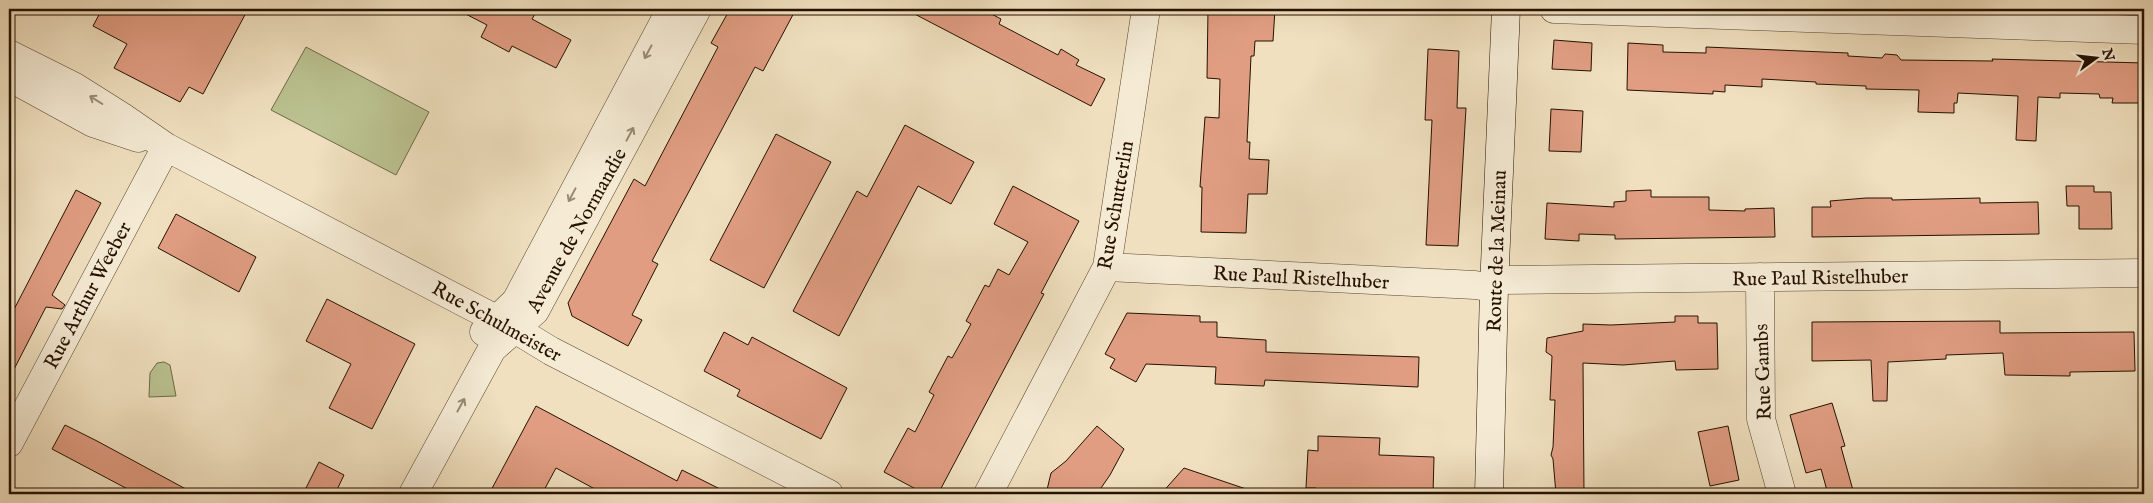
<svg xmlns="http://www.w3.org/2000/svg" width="2153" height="503" font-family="'IM FELL English',serif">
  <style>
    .green { fill: #bbc291; stroke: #706a48 }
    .building { fill: #e09d82; stroke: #251100 }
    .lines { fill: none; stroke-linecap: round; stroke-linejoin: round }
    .street-casing { stroke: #584530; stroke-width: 29 }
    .secondary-casing { stroke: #251100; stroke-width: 29 }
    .street { stroke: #f5ebd5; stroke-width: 28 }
    .secondary { stroke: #f5ebd5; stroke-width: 28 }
    .oneway { stroke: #978975 }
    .labels { text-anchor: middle; stroke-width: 4; stroke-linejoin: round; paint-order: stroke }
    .street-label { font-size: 20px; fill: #251100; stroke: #f5ebd5 }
  </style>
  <rect width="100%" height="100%" fill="#f0e0bf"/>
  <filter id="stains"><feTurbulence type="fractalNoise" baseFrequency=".004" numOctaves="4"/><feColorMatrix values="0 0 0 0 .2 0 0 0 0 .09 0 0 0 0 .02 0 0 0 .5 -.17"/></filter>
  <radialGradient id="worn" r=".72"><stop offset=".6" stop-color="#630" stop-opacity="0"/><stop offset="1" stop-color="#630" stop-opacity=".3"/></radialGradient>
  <path class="green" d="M306 47 429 112 396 175 271 110Z
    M164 362 170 365 176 396 149 397 150 373 157 363Z"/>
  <path class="building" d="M102 9H248L203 94 189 87 180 102 114 68 127 44 93 26Z
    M456 9H538L532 19 571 40 556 68 512 46 509 52 481 37 487 25Z
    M730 9H796L763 71 755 67 652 261 658 264 632 315 642 320 628 346 572 316 568 303 634 179 645 186 718 47 711 43Z
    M905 9H982L1001 19 999 24 1058 55 1061 49 1079 60 1076 65 1105 79 1091 106Z
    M1208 9H1275L1273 41H1255L1254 56H1251L1247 142H1250L1249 159 1269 160 1267 194H1248L1246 233 1201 232 1202 187H1200L1205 117 1219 118 1220 79 1207 78Z
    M1554 40 1592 43 1591 71 1552 69Z
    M1628 43 1663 45V52L1706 53V47L1848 53V56L1882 58 1885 54 1897 55 1901 60 1993 61 1992 59 2144 63V103H2112L2113 98H2100L2099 94 2060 93V98L2038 97 2036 141 2016 140 2018 96 1958 93 1957 103H1954V113L1918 112 1919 90 1866 89V86L1816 84V82L1762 79V87L1725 85V92L1713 91V94L1627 90Z
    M1428 49 1459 51 1457 108H1466L1458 246 1426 245 1432 120H1425Z
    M1551 109 1583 111 1581 152 1549 151Z
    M905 125 974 162 951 204 918 186 839 336 793 311 857 191 867 197Z
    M776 134 831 162 764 288 710 260Z
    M1013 186 1079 221 1041 293 1044 294 938 494H925L884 472 908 428 915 432 934 395 929 392 948 356 952 358 971 324 966 321 985 285 989 287 998 269 1009 275 1028 242 994 224Z
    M2066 186H2094V192H2111L2112 229H2079V206H2067Z
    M76 190 101 203 52 295 65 305 62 309 46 307 9 379V319Z
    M1651 190V197H1709V210L1745 211V209L1774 208 1775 237 1615 239V235L1579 234V241L1545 239 1547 203 1614 207V202L1626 201V191Z
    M1866 198H1892V200L1980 198V203L2038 202 2039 234 1812 237V207H1831L1830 201Z
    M176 214 256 257 239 292 158 248Z
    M327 299 415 344 372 429 329 408 351 364 306 341Z
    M1127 313 1200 316V322H1217V337L1266 340V352L1419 357 1418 387 1265 380 1264 386 1215 384 1216 367 1146 364 1136 382 1110 368 1115 359 1105 354Z
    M1675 316H1698V323H1717L1718 369 1676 370 1675 361 1623 365 1583 363 1584 494H1556L1553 459 1551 455 1553 447 1555 400H1550L1552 356 1546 352 1547 338 1583 331V324L1611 325 1675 322Z
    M2000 321V333L2134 332 2135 371 2070 372V376L2005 375 2003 353 1946 355V359L1888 362 1887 401H1873L1871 360 1812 361V322Z
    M724 332 748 345 752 337 847 388 821 439 737 396 740 390 704 371Z
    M1832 403 1845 446 1841 447 1854 494H1828L1821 469 1806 473 1790 415Z
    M536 406 677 481 682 470 730 494H604L556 468 542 494H489Z
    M65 425 97 441 195 494H137L52 449Z
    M1097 426 1124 449 1110 475 1101 488 1099 494H1046L1051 473 1066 461Z
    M1728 426 1739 480 1710 486 1698 432Z
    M1318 436 1380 438 1379 455 1434 457 1433 494H1316V488H1306L1308 450 1318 451Z
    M319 462 344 475 335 494H303Z
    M1184 468 1252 491V494H1161Z"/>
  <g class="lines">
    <defs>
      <path id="street" d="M1554 9 2144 30
        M9 54 75 87 121 116 166 147 515 329 551 351 829 494
        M9 77 93 123 138 138
        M1107 267 1475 285 1494 288
        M1760 277 1761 419 1782 494
        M1496 280 2144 273
        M484 332 516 301 671 9
        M9 443 166 147
        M413 494 492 349 535 311 697 9
        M988 494 1107 267 1146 9"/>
      <path id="secondary" d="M1489 494 1494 288 1506 9"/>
    </defs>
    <use href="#street" class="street-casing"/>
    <use href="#secondary" class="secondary-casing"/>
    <use href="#street" class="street"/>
    <use href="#secondary" class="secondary"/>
  </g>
  <defs><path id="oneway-shaft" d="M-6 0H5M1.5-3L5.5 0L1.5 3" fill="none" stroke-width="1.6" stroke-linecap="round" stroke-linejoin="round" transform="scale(1.25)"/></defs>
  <g class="oneway">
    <use href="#oneway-shaft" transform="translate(648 52) rotate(118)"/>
    <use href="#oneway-shaft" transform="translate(96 100) rotate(-148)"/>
    <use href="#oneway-shaft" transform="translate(630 134) rotate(-62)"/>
    <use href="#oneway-shaft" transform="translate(572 195) rotate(118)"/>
    <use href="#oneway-shaft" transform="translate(461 405) rotate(-61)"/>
  </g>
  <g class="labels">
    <g class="street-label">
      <text transform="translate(1115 205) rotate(-80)" y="7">Rue Schutterlin</text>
      <text transform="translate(576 230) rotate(-61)" y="7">Avenue de Normandie</text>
      <text transform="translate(1496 251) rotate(-88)" y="7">Route de la Meinau</text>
      <text transform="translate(1301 277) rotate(3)" y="7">Rue Paul Ristelhuber</text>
      <text transform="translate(1820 277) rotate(-1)" y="7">Rue Paul Ristelhuber</text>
      <text transform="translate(87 295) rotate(-62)" y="7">Rue Arthur Weeber</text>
      <text transform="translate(497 321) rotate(29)" y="7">Rue Schulmeister</text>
      <text transform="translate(1762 372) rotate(-92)" y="7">Rue Gambs</text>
    </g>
  </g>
  <rect width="2153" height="503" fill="none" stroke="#f0e0bf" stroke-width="30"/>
  <rect x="10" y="10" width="2133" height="483" fill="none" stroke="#251100" stroke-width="2.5"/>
  <rect x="15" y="15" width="2123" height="473" fill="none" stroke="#251100"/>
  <g transform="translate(2096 58) rotate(75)" stroke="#f5ebd5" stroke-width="4" paint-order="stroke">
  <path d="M0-4L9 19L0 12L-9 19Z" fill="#251100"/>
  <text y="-8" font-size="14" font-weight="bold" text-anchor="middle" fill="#251100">N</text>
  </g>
  <rect width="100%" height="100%" filter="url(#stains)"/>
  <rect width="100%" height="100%" fill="url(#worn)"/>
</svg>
